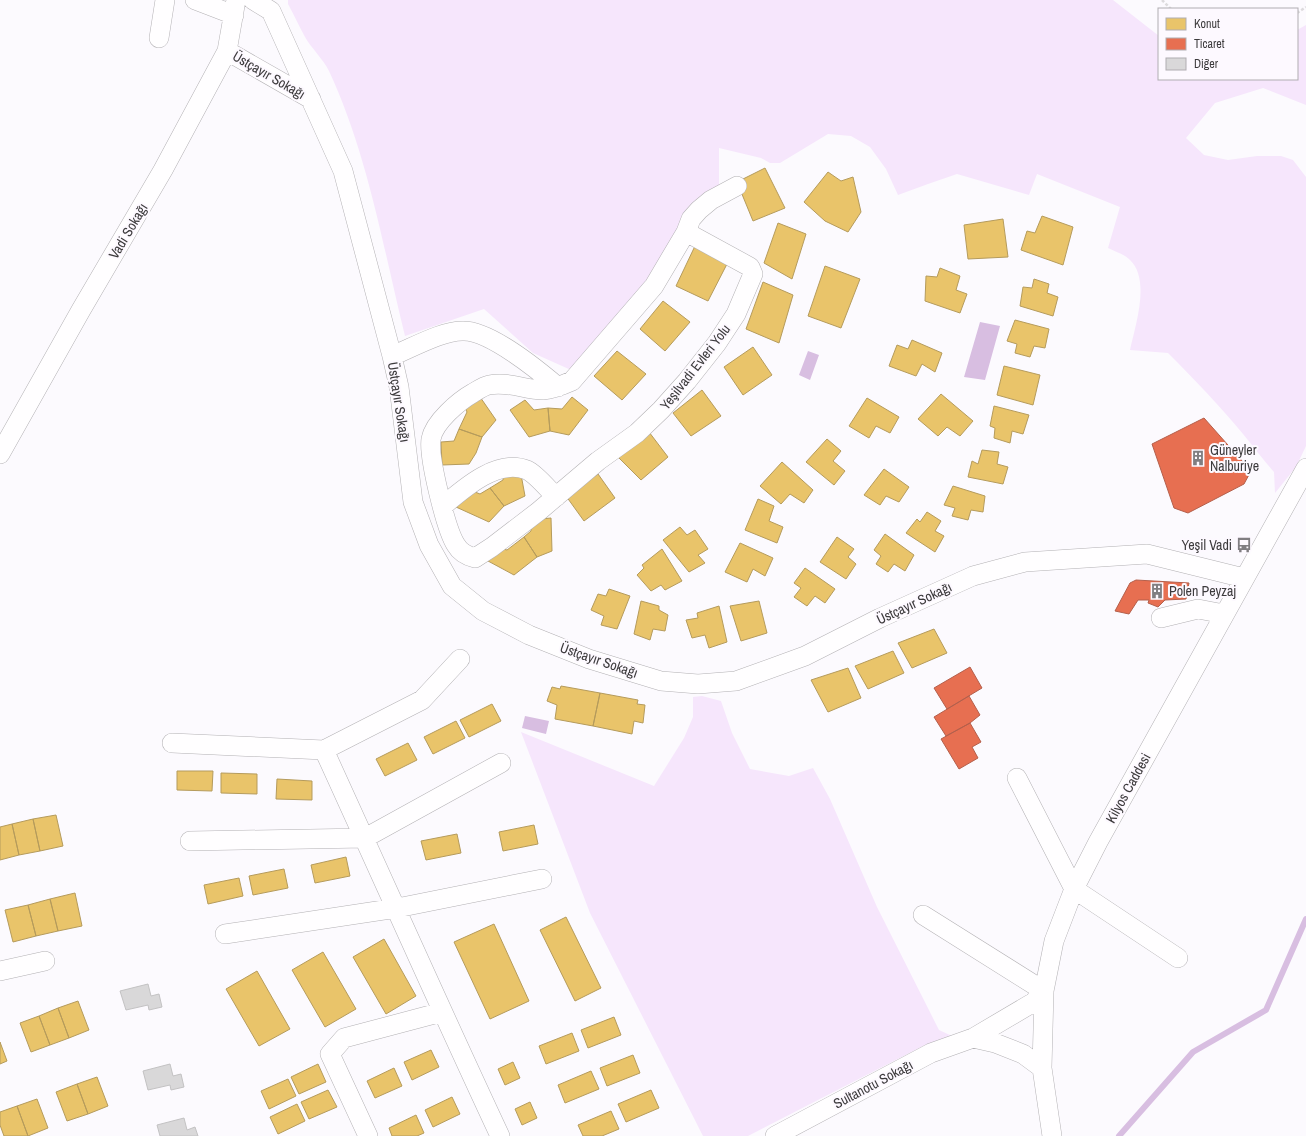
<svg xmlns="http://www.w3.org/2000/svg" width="1306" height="1136" font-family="'Archivo Narrow',sans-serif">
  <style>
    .green { fill: #f6e6fc }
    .water { fill: #d8bee1 }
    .homes { fill: #e9c46a; stroke: #b59b5c }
    .shops { fill: #e76f51; stroke: #b45f4b }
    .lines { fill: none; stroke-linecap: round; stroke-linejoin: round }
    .stream { stroke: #d8bee1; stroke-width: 6 }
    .building { fill: #d9d8d9; stroke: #c3c2c3 }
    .minor-casing { stroke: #b3b1b4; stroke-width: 20 }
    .path { stroke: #dddbdd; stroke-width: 2.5; stroke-dasharray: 3 2; stroke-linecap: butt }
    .minor { stroke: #fffeff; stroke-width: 19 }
    .labels { text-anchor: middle; stroke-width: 4; stroke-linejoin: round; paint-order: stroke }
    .street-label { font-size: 14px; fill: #3d3b3d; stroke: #fdf9ff }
    .poi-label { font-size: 14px; fill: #3d3b3d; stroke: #fdf9ff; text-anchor: start }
  </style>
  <rect width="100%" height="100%" fill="#fcfafe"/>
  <path class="green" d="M288 0H1113L1159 36V79H1213L1215 80 1217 79H1297V30L1306 25V105L1263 88 1215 103 1186 138 1204 155 1228 160 1257 156H1281L1293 160 1306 177V446L1296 467 1275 493 1274 472C1263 460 1254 447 1243 434 1220 406 1194 379 1168 353L1130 350C1135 326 1151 280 1130 260 1124 254 1116 252 1108 248L1120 207 1037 174 1029 195 957 174 928 184 898 195 886 169 870 147 851 136 828 134 780 163H770L761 158 719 148V186L690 205 663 256 636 298 571 370 533 353 484 309 405 336C383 247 368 155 329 71 323 59 312 49 305 37 299 26 294 15 288 4Z
    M702 696 721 701 732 733 750 769 789 776 813 768 830 799 877 907 939 1030 952 1036 923 1046 748 1136H703L590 913 521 732 654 786 684 738 693 717V697Z"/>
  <path class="water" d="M980 322 1000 326 985 380 964 377Z
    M808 351 819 355 810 380 799 375Z
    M525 716 549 721 546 734 522 728Z"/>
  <path class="homes" d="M765 168 785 208 753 221 737 182Z
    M828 172 841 181 853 177 861 212 848 232 825 221 804 202Z
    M1042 216 1073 227 1063 265 1021 250 1027 231 1035 233Z
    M1003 219 1008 257 968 259 964 225Z
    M778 223 806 234 792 279 764 263Z
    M695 246 727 264 708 301 676 286Z
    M825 266 860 279 841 328 808 316Z
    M940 268 960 276 956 290 967 294 960 313 925 301 926 276 937 277Z
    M1034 279 1049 284 1047 293 1058 297 1053 316 1020 306 1023 287 1032 288Z
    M763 282 793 295 779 343 746 329Z
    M663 301 690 322 665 351 640 329Z
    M1015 320 1049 329 1045 348 1034 346 1030 357 1015 353 1017 344 1007 341Z
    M912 340 942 353 935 372 922 364 916 376 889 366 897 345 908 349Z
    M753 347 772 375 743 395 724 367Z
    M617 351 646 374 622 400 594 376Z
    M1004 366 1040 375 1033 405 997 395Z
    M702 390 721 416 691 436 673 413Z
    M478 394 496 420 482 437 459 429 467 412 463 403Z
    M941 394 973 421 960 436 947 427 938 436 918 419Z
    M572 397 588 410 569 435 550 431 548 408 562 409Z
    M867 398 899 417 890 433 876 426 869 438 849 426Z
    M525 400 534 410 548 408 550 431 529 437 510 410Z
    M994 406 1029 415 1023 434 1012 431 1010 443 994 438 995 428 990 426Z
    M459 429 482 437 476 453 469 464 442 465 441 442 454 441Z
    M649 432 668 457 641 480 618 457Z
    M827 439 841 451 833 461 845 471 834 485 806 462Z
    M982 450 999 452 997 464 1008 467 1003 484 968 477 972 461 978 464Z
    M782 462 813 490 804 503 790 494 781 504 760 486Z
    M520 469 525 496 504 506 490 488 503 480 504 473Z
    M884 469 909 487 899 502 886 496 880 505 864 495Z
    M598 474 615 498 584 521 566 496Z
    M953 486 985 496 983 512 971 510 968 520 952 516 955 508 944 505Z
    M490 488 504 506 489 522 456 507 470 490 480 494Z
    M758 499 774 506 769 521 783 527 777 543 745 530Z
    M927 512 941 521 935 531 944 536 935 552 906 533 917 519 920 522Z
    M551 518 552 551 537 557 524 537 531 531V520Z
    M680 527 687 535 695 530 708 549 698 555 705 563 689 572 663 540Z
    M885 534 914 555 905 571 894 564 888 572 876 564 881 556 874 550Z
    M524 537 537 557 514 575 488 561 496 547 507 550Z
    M837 537 854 549 848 557 856 564 846 579 820 562Z
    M740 543 773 558 765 576 753 569 747 582 725 572Z
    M662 549 682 581 665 590 661 585 651 591 637 575 644 568 642 565Z
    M805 568 835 589 825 603 815 596 807 606 794 597 801 588 794 583Z
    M609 589 630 596 617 629 601 625 604 616 591 610 598 594 606 596Z
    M641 601 659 606V610L668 615 665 631 653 629 650 640 634 634Z
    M759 601 767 633 741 641 730 606Z
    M719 606 727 642 709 648 705 635 692 638 686 620 698 618 697 613Z
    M934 629 947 653 912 668 898 643Z
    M893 651 904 673 868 689 855 666Z
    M848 668 861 698 828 712 811 680Z
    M561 686 600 693 593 726 555 719 557 705 547 701 552 687 560 689Z
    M600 693 638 700 637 704 645 705 643 723 634 721 632 734 593 726Z
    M492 704 501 721 469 737 460 720Z
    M456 721 465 738 433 754 424 737Z
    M408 743 417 760 385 776 376 759Z
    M177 771H213L212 791 177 790Z
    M221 773 257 774V794L221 793Z
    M277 779 312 781V800L276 799Z
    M56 815 63 846 40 851 33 819Z
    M33 819 40 851 19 855 12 824Z
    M12 824 19 855 0 860V827Z
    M534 825 538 844 503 851 499 832Z
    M457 834 461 853 426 860 421 841Z
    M346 857 350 876 315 883 311 865Z
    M284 869 288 888 253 895 249 876Z
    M239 878 243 896 208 904 204 885Z
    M75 893 82 926 58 931 50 899Z
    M50 899 58 931 36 936 28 905Z
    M28 905 36 936 13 942 5 910Z
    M566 917 601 988 575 1001 540 930Z
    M494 924 529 1001 490 1019 454 942Z
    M384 939 416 996 386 1014 353 957Z
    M323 952 356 1009 325 1027 292 970Z
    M257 971 290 1029 259 1046 226 989Z
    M78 1001 89 1030 69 1038 58 1008Z
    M58 1008 69 1038 50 1045 39 1016Z
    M39 1016 50 1045 31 1052 20 1023Z
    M614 1017 621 1035 588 1048 581 1030Z
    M572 1033 579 1051 546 1064 539 1046Z
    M0 1042 7 1061 0 1064Z
    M431 1050 439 1067 412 1080 404 1062Z
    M633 1055 640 1073 607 1086 600 1068Z
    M513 1062 520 1078 505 1085 498 1069Z
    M318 1064 326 1082 299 1094 291 1077Z
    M394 1068 402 1086 375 1098 367 1081Z
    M591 1071 599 1089 565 1103 558 1085Z
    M97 1077 108 1106 88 1114 77 1084Z
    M288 1079 296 1096 269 1109 261 1091Z
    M77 1084 88 1114 67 1121 56 1092Z
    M328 1090 337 1107 309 1119 301 1102Z
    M651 1090 659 1108 626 1122 618 1104Z
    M452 1097 460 1114 433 1127 425 1110Z
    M37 1099 48 1128 28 1136 17 1106Z
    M530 1102 537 1118 522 1125 515 1109Z
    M297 1104 305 1121 278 1134 270 1117Z
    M17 1106 28 1136H4L0 1125V1112Z
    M611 1111 619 1129 602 1136H583L578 1125Z
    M416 1115 424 1133 417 1136H392L389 1128Z"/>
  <path class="shops" d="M1204 418 1251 471 1244 484 1188 513 1174 508 1152 444Z
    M1136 580 1189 583 1186 599 1165 600 1158 607 1148 603 1149 600H1138L1129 614 1115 611 1130 583Z
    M970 667 982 688 947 709 934 688Z
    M969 696 980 715 970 723 946 736 934 717Z
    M970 723 981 742 972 747 978 758 959 769 941 739Z"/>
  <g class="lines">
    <path class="stream" d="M1119 1136 1193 1052 1266 1010 1306 919"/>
  </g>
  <path class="building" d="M148 984 151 996 159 994 162 1007 149 1010 148 1005 126 1010 120 991Z
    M170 1064 173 1076 181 1074 184 1087 171 1090 170 1085 148 1090 143 1071Z
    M184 1118 187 1130 195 1127 198 1136H160L157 1125Z"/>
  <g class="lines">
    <defs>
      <path id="minor" d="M195 0 234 15
        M253 0 271 11 343 171 392 356 399 387 413 502 429 545 452 586 483 611 529 635 589 659 661 681 698 684 736 681 805 656 880 618 973 576 1025 562 1147 554 1244 578
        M159 38 165 0
        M227 51 311 99
        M686 232 750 267 753 274 736 314 717 343 687 381 661 410 637 433 598 461 539 511 492 547 475 558C467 556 460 552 456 545 446 530 428 456 431 439 434 422 459 401 473 393 478 390 484 386 489 385 508 381 525 390 543 390 554 389 563 385 572 381L654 286 686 232 691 219 699 210 711 200 737 186
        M392 356C412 348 443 330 464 331 490 331 538 370 558 387
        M0 454 81 310 163 170 227 51 236 0
        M443 506C464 488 498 458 527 470 536 474 548 489 556 497
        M1161 618 1198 609 1224 614
        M172 743 324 750 422 700 460 659
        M324 750C383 879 440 1008 500 1136
        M1017 778 1074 889 1178 958
        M190 841 365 838 501 763
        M225 934 397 908 542 879
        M0 971 45 961
        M973 1038 995 1043 1023 1054 1042 1068
        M368 1136 330 1054 344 1038 442 1012
        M775 1136 931 1053 973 1038 1034 1002 1044 991 923 915
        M1052 1136 1042 1068 1044 991 1054 941 1074 889 1098 842 1306 468"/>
    </defs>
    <use href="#minor" class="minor-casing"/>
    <path class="path" d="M1162 0 1171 9
      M1297 13 1306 7"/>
    <use href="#minor" class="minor"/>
  </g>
  <defs>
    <symbol id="building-bare" viewBox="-9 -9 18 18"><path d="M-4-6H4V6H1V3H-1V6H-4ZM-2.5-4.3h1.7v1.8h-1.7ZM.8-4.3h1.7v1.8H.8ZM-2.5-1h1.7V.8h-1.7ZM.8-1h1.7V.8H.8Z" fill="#807e81" stroke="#fdf9ff" stroke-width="2.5" paint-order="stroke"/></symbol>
    <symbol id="bus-bare" viewBox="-9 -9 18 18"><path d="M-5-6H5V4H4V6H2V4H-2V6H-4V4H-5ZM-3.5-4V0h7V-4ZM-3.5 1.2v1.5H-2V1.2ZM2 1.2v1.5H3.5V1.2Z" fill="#807e81" stroke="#fdf9ff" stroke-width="2.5" paint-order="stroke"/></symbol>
  </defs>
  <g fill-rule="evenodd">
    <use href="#building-bare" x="1187" y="447" width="22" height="22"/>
    <use href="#bus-bare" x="1233" y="534" width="22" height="22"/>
    <use href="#building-bare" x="1146" y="580" width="22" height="22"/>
  </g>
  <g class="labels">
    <g class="street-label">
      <text transform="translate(269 75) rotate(30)" y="5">Üstçayır Sokağı</text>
      <text transform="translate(128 231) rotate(-59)" y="5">Vadi Sokağı</text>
      <text transform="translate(695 367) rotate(-52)" y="5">Yeşilvadi Evleri Yolu</text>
      <text transform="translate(399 402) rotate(81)" y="5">Üstçayır Sokağı</text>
      <text transform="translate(914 603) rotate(-25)" y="5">Üstçayır Sokağı</text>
      <text transform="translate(599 660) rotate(19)" y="5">Üstçayır Sokağı</text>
      <text transform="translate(1128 788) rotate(-61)" y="5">Kilyos Caddesi</text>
      <text transform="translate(873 1084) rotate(-28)" y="5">Sultanotu Sokağı</text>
    </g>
    <g class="poi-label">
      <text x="1210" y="455">Güneyler<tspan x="1210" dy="16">Nalburiye</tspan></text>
      <text x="1232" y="550" text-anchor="end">Yeşil Vadi</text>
      <text x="1169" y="596">Polen Peyzaj</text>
    </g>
  </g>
  <rect x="1158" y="8" width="140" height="72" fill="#fdf9ff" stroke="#b0adb1"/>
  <rect x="1166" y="18" width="20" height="12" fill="#e9c46a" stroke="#b0adb1"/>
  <text x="1194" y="28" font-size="12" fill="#3d3b3d">Konut</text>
  <rect x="1166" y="38" width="20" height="12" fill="#e76f51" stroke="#b0adb1"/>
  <text x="1194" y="48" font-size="12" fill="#3d3b3d">Ticaret</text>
  <rect x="1166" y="58" width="20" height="12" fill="#d9d8d9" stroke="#b0adb1"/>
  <text x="1194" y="68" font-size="12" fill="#3d3b3d">Diğer</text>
</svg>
